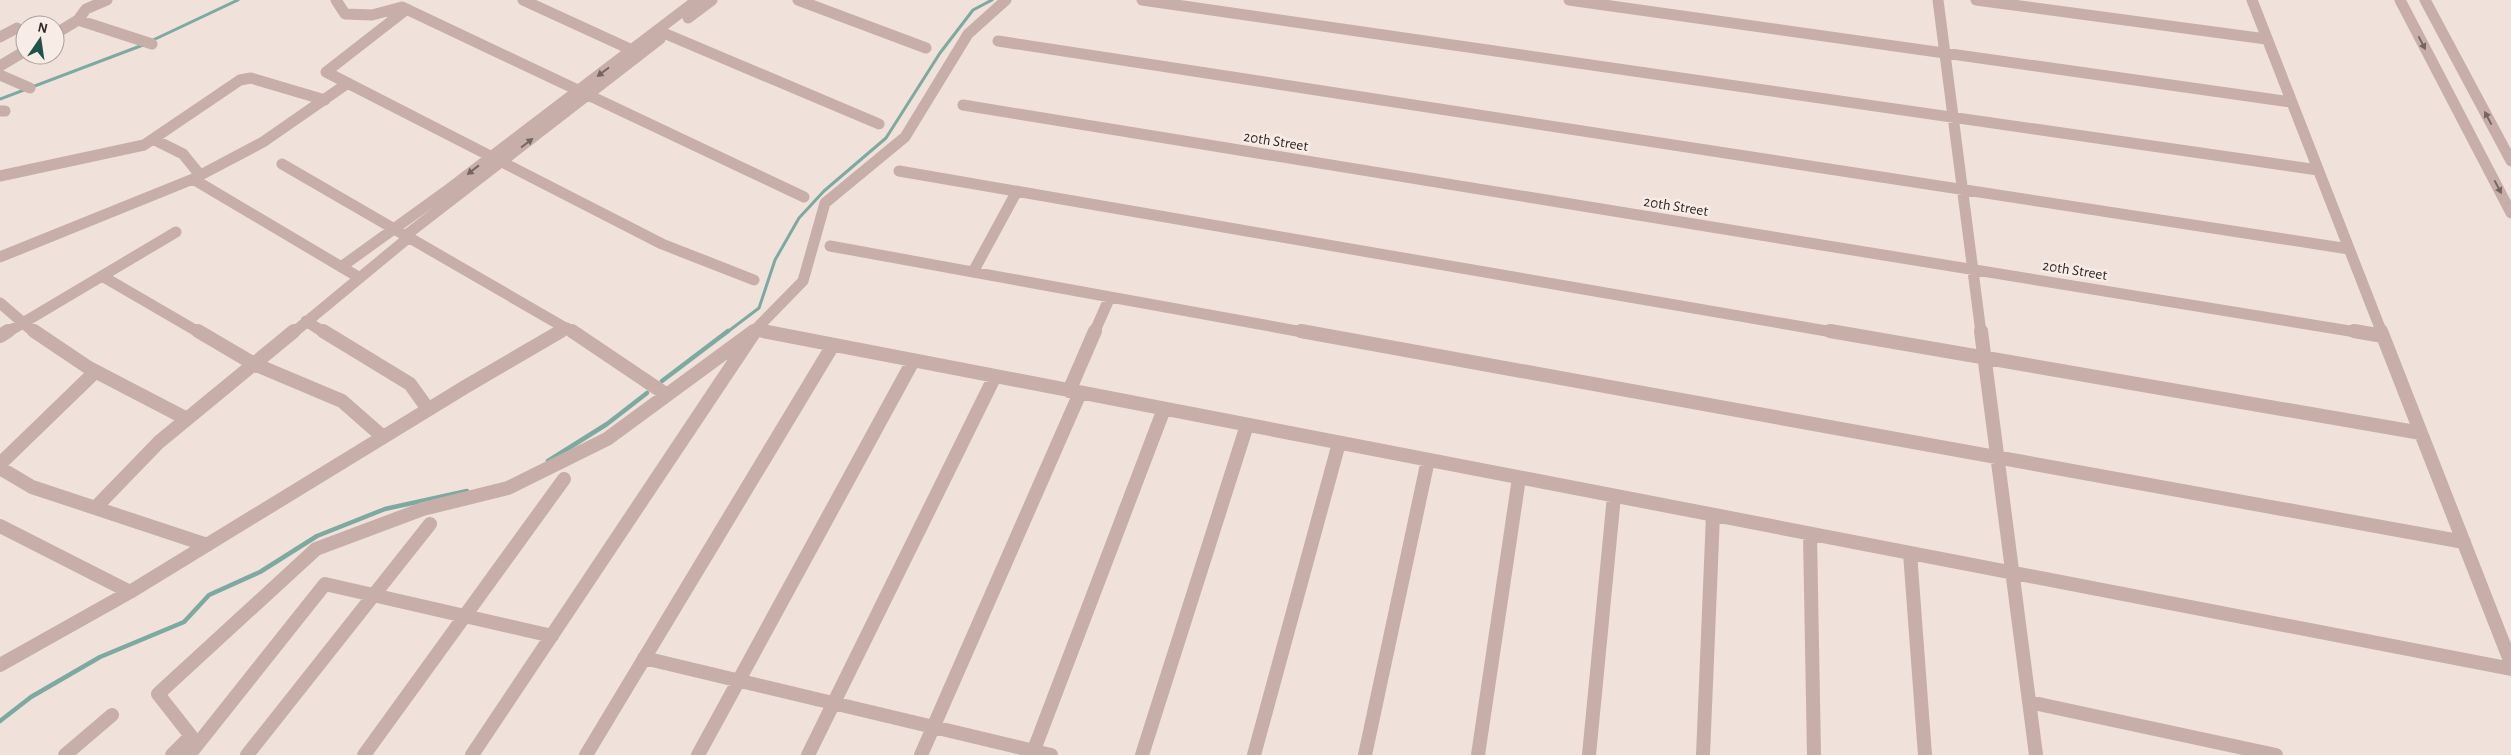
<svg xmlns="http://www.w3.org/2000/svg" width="2511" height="755" font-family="'Alegreya Sans',sans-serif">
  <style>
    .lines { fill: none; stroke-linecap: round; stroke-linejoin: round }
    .stream-far1 { stroke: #7caaa1; stroke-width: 3 }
    .stream { stroke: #7caaa1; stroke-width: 4.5 }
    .minor-far1 { stroke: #c7aea8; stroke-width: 11 }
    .minor { stroke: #c7aea8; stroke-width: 14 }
    .oneway { fill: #766462 }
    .labels { text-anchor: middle; stroke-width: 5; stroke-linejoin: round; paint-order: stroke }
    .street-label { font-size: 15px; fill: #342828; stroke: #f8ece7 }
  </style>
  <rect width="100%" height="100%" fill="#f0e1db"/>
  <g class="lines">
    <path class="stream-far1" d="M151 41 238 0
      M0 99 143 45
      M726 333 759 308 775 260 799 218 824 191 886 138 940 53 973 10 992 0"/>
    <path class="stream" d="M662 381 728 331
      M548 461 607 424 647 393
      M0 721 31 697 100 657 184 622 209 595 260 572 317 536 385 509 467 491"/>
    <path class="minor-far1" d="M336 0 345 14 372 15 402 7 804 197
      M523 0 632 50
      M798 0 926 48
      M1142 0 2318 170
      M1569 0 2291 102
      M1938 0 1981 333
      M1976 0 2266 39
      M2252 0 2382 333
      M2400 0 2511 213
      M2425 0 2511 161
      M407 9 326 72 662 244 754 280
      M688 18 712 0
      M78 20 152 44
      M55 34 78 20 86 9 107 0
      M666 34 879 124
      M0 37 17 28
      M998 41 2349 249
      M0 66 25 51
      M0 75 30 88
      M963 105 2362 333
      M0 111H5
      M153 139 183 154 200 175
      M282 164 574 333
      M899 171 1838 333
      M0 176 144 145 240 80 251 78 325 100
      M193 179 263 142 348 83
      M405 236 660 39
      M830 246 1308 333
      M0 257 193 179 360 278
      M341 267 445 192 697 0
      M973 272 1017 191
      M102 276 200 333
      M0 303 35 333
      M306 321 325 333
      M6 333 176 232
      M293 333 408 238
      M559 333 567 328
      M752 333 803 281 825 203 905 137 968 34 1006 0
      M754 333 756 330 769 333
      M1094 333 1110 297"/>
    <path class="minor" d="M34 331 89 368 187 419
      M198 331 254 364 342 401 383 437
      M323 331 410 384 428 409
      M572 331 667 395
      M763 331 2511 669
      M1301 331 2464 542
      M1830 331 2421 433
      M1981 331 2036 755
      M2354 331 2383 336
      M2381 331 2511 663
      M0 336 8 331
      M1069 391 1095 331
      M0 464 95 372
      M0 468 32 487 207 545
      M95 508 159 442 294 331
      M0 526 130 592
      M1810 534 1814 755
      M1910 553 1925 755
      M644 658 1051 755
      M0 665 130 592 465 387 561 331
      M2029 702 2276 755
      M65 755 112 715
      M172 755 191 736 158 694 316 549 423 509 508 488 607 439 754 331
      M189 755 325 584 552 636
      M247 755 430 524
      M364 755 564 479
      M472 755 755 331
      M586 755 833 345
      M698 755 913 361
      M808 755 995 376
      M921 755 1080 393
      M1032 755 1164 409
      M1142 755 1247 425
      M1254 755 1339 443
      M1365 755 1428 460
      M1478 755 1519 478
      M1589 755 1614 496
      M1703 755 1713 515"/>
  </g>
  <defs><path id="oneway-solid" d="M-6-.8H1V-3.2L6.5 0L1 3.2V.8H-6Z" transform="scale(1.25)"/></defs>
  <g class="oneway">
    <use href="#oneway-solid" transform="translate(2422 43) rotate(62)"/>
    <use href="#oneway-solid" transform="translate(603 72) rotate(143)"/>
    <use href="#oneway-solid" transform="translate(2488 118) rotate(-118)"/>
    <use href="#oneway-solid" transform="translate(527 143) rotate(-37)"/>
    <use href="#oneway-solid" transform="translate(473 170) rotate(142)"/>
    <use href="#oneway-solid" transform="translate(2498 187) rotate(62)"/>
  </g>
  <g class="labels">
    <g class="street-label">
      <text transform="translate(1276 141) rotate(9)" y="5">20th Street</text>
      <text transform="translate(1676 206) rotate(9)" y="5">20th Street</text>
      <text transform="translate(2075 270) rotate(9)" y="5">20th Street</text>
    </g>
  </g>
  <g transform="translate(40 40) rotate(13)"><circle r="24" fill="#f8ece7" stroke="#aa9e9b"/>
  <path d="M0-4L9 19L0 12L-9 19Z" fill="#205249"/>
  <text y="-8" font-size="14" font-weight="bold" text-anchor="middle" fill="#342828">N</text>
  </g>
</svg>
